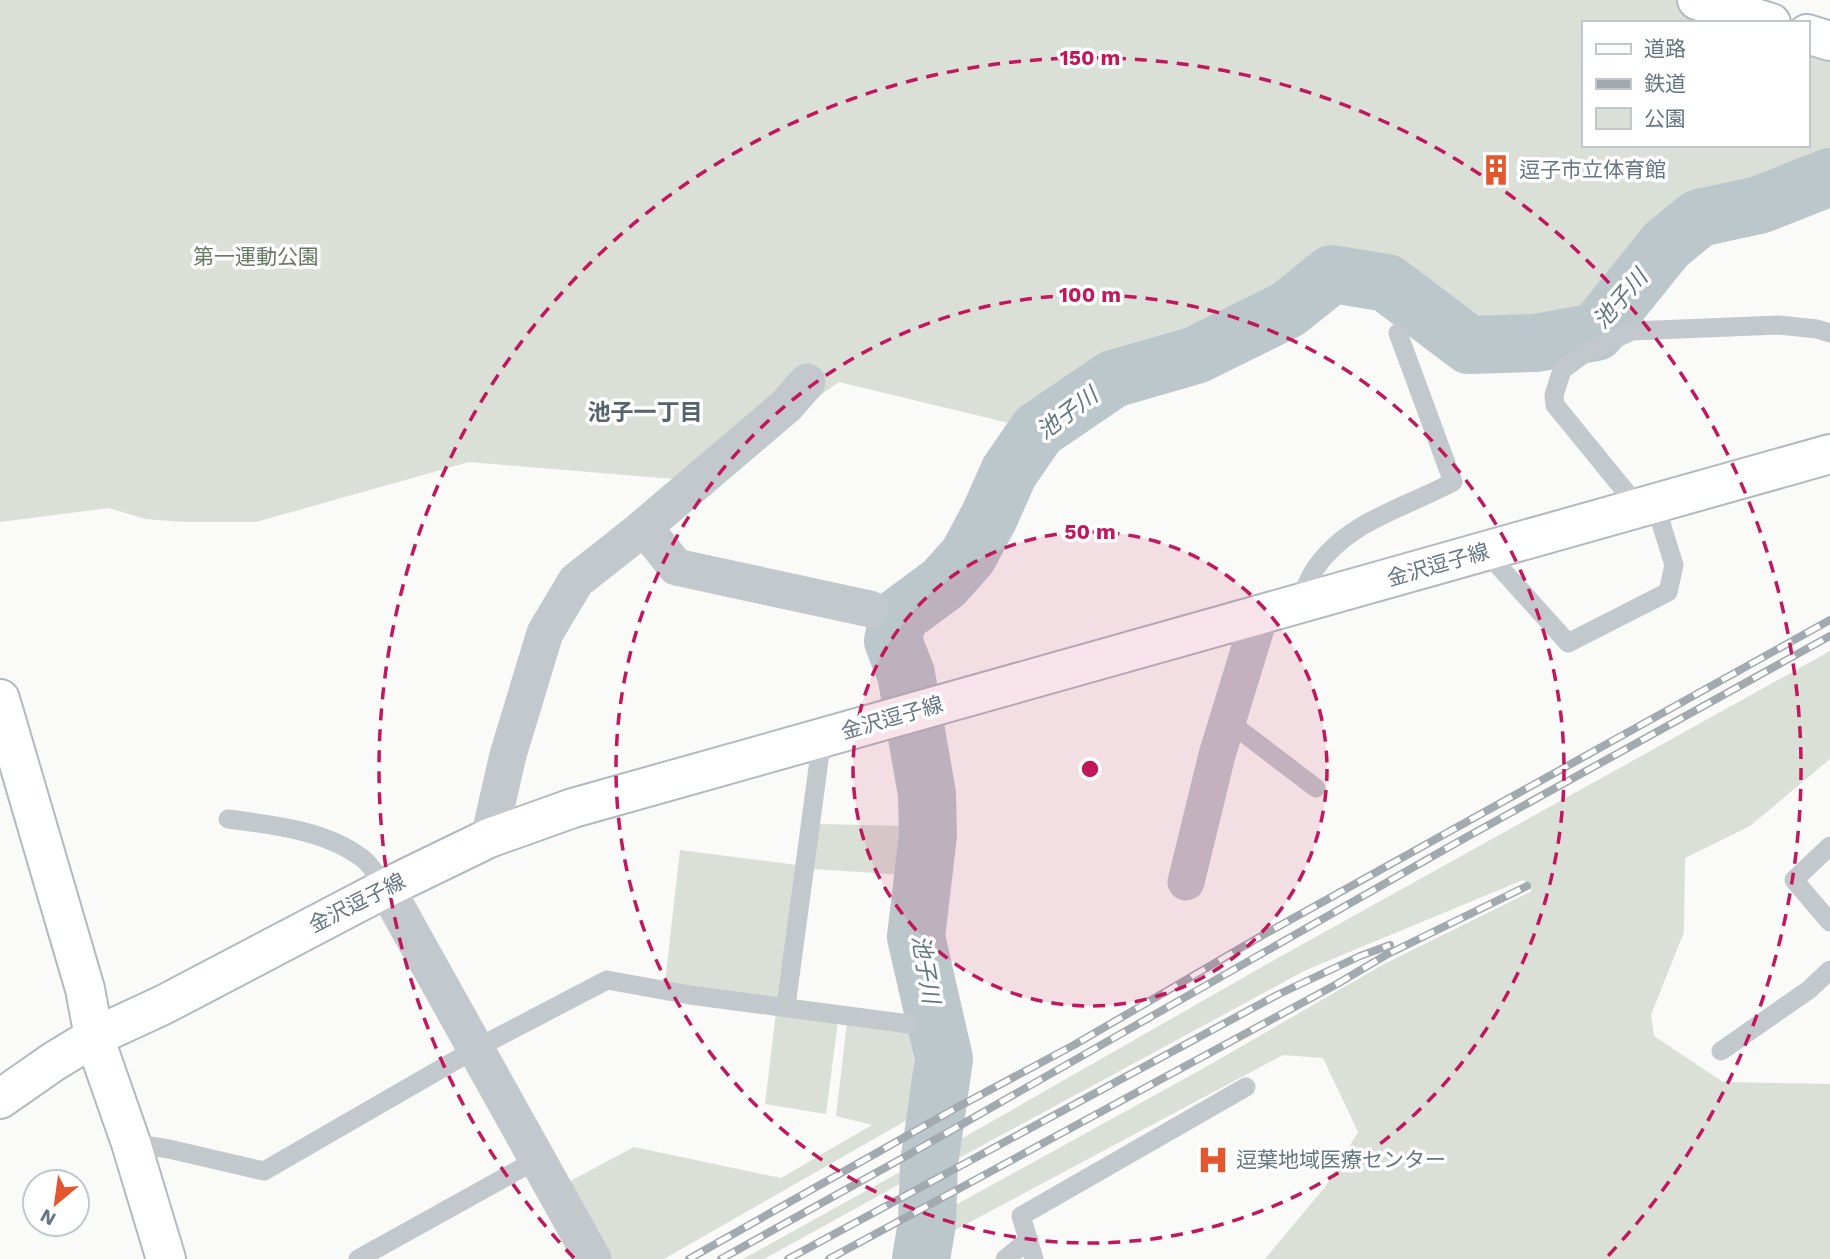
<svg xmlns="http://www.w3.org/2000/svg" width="1830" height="1259" font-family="'Work Sans','Noto Sans JP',sans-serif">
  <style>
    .green { fill: #dadfd7 }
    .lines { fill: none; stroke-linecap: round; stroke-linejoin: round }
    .river { stroke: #bbc7cb; stroke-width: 58 }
    .secondary-casing { stroke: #b3babf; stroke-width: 42 }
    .lane { stroke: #c3c8cc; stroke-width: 19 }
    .street { stroke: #c3c8cc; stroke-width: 37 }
    .secondary { stroke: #fff; stroke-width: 38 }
    .rail-casing { stroke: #a2aab0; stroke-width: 8 }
    .rail { stroke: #fff; stroke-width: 5; stroke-dasharray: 16; stroke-linecap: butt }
    .ring { fill: none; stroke: #c2185b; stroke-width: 3.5; stroke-dasharray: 12 9 }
    .labels { text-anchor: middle; stroke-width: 7; stroke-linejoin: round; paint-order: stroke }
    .poi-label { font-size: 21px; fill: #657683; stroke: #fff; text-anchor: start }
    .park-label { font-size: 21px; fill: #687a64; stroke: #fff }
    .street-label { font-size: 21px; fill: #657683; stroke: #fff }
    .water-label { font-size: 23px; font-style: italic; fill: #60757c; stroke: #fff }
    .neighbourhood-label { font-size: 23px; font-weight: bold; fill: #57646e; stroke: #fff }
    .centre { fill: #c2185b; stroke: #fff; stroke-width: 3.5 }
    .ring-label { font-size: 21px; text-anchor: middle; font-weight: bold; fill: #c2185b; stroke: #fff; stroke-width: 7; stroke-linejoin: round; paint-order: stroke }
  </style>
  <rect width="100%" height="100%" fill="#fafaf8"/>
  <path class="green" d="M0 0H1712L1783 23H1583V145H1807V30L1830 38V182L1699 218 1596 332 1469 345 1387 283 1332 274 1038 430 839 382 698 481 469 462 256 522H185L145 519 109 508 0 522Z
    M1830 651V759L1750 826 1685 858 1684 932 1651 1015 1654 1036 1723 1082 1830 1084V1259H1265L1325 1187 1358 1132 1323 1058 1283 1055 955 1230 942 1232 941 1213 1204 1068 1384 964 1532 891 1523 880 1306 970 948 1164 947 1147 1276 959Z
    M819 824 907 826 908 848 906 875 813 869Z
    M680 850 797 865 778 1001 665 983Z
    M776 1012 838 1021 826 1114 765 1104Z
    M847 1022 908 1030 915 1066 914 1116 664 1259H604L563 1185 634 1147 781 1178 872 1125 836 1116Z
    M909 1167 907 1180 764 1259H743Z"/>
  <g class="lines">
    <path class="river" d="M921 1259 927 1223 929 1164 944 1059 916 937 928 835 927 794 906 674 893 641 898 617 944 583 968 556 989 517 1009 472 1038 430 1113 379 1196 355 1287 310 1332 274 1387 283 1469 345 1536 343 1596 332 1666 245 1699 218 1759 205 1830 177"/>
    <defs>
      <path id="secondary" d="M1697 0 1771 23
        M1807 34 1830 41
        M0 699 85 989 94 1037 131 1143 166 1259
        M0 1099 53 1062 94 1037 163 1005 386 888 489 838 573 808 1830 454"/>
    </defs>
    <use href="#secondary" class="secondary-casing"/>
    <path class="lane" d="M1639 508 1555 405 1554 395 1562 370 1585 353 1632 331 1779 325 1817 329 1830 333
      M1486 552 1568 643 1668 592 1674 565 1655 504
      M1299 604C1304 592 1308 579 1315 569 1347 521 1405 508 1453 482L1398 333
      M1228 721 1316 788
      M228 819C273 825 325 830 362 858 372 865 379 879 386 888
      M1830 846 1794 880 1830 922
      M786 1006 822 738
      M1721 1051 1810 989 1830 970
      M131 1143 169 1149 264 1171 477 1048 607 980 690 995 909 1024
      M358 1259 538 1159
      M1005 1259 1029 1240
      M1034 1259 1021 1216 1246 1087"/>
    <path class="street" d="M644 527 676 567 870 609
      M489 838 508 755 545 633 576 581 638 532 786 406 807 382
      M1186 882 1217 755 1260 615
      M386 888 593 1259"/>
    <use href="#secondary" class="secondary"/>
    <defs>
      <path id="rail" d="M689 1259 956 1108 1074 1045 1263 935 1830 620
        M721 1259 908 1155 1456 843 1830 636
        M788 1259 1277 995 1360 956 1390 945
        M829 1259 1337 984 1386 955 1527 886"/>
    </defs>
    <use href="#rail" class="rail-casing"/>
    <use href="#rail" class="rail"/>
  </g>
  <circle cx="1090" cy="769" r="237" fill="#c2185b" fill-opacity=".12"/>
  <g class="ring">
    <circle cx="1090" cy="769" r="237"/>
    <circle cx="1090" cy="769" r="474"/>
    <path d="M574 1258A711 711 0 1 1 1606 1258"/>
  </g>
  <defs>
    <symbol id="building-bare" viewBox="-9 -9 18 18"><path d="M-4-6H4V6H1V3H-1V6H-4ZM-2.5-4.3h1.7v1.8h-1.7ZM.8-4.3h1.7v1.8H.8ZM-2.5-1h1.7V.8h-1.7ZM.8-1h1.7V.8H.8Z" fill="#e4572e" stroke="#fff" stroke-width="2.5" paint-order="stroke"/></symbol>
    <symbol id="hospital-bare" viewBox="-9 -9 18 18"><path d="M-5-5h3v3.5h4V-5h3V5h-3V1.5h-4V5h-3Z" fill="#e4572e" stroke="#fff" stroke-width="2.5" paint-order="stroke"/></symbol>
  </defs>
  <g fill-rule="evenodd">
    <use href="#building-bare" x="1474" y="148" width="44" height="44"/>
    <use href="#hospital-bare" x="1191" y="1138" width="44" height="44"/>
  </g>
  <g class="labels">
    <g class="poi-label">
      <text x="1519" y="177">逗子市立体育館</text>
      <text x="1236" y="1167">逗葉地域医療センター</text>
    </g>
    <g class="park-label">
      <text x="256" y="264">第一運動公園</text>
    </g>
    <g class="street-label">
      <text transform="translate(1438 565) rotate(-16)" y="7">金沢逗子線</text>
      <text transform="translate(892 718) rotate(-16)" y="7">金沢逗子線</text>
      <text transform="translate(357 903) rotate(-27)" y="7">金沢逗子線</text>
    </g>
    <g class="water-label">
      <text transform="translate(1620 299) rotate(-49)" y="8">池子川</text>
      <text transform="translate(1067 413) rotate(-37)" y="8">池子川</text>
      <text transform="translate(926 969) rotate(80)" y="8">池子川</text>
    </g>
    <g class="neighbourhood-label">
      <text x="645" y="420">池子一丁目</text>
    </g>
  </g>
  <circle cx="1090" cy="769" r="10" class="centre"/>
  <g class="ring-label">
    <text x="1090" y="65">150 m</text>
    <text x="1090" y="302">100 m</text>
    <text x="1090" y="539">50 m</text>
  </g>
  <rect x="1582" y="21" width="228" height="126" fill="#ffffff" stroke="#c1c8cd" stroke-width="2"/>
  <rect x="1596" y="44" width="35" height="10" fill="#ffffff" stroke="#c1c8cd" stroke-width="2"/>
  <text x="1644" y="56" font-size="21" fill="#657683">道路</text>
  <rect x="1596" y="79" width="35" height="10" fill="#a2aab0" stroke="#c1c8cd" stroke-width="2"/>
  <text x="1644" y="91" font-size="21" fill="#657683">鉄道</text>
  <rect x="1596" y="108" width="35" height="21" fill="#dadfd7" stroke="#c1c8cd" stroke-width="2"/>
  <text x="1644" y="126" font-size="21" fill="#657683">公園</text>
  <g transform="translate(56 1203) rotate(209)"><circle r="33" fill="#ffffff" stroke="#c1c8cd" stroke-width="2"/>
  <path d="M0-5L12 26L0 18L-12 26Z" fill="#e4572e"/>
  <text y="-10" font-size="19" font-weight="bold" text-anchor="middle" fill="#657683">N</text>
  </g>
</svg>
